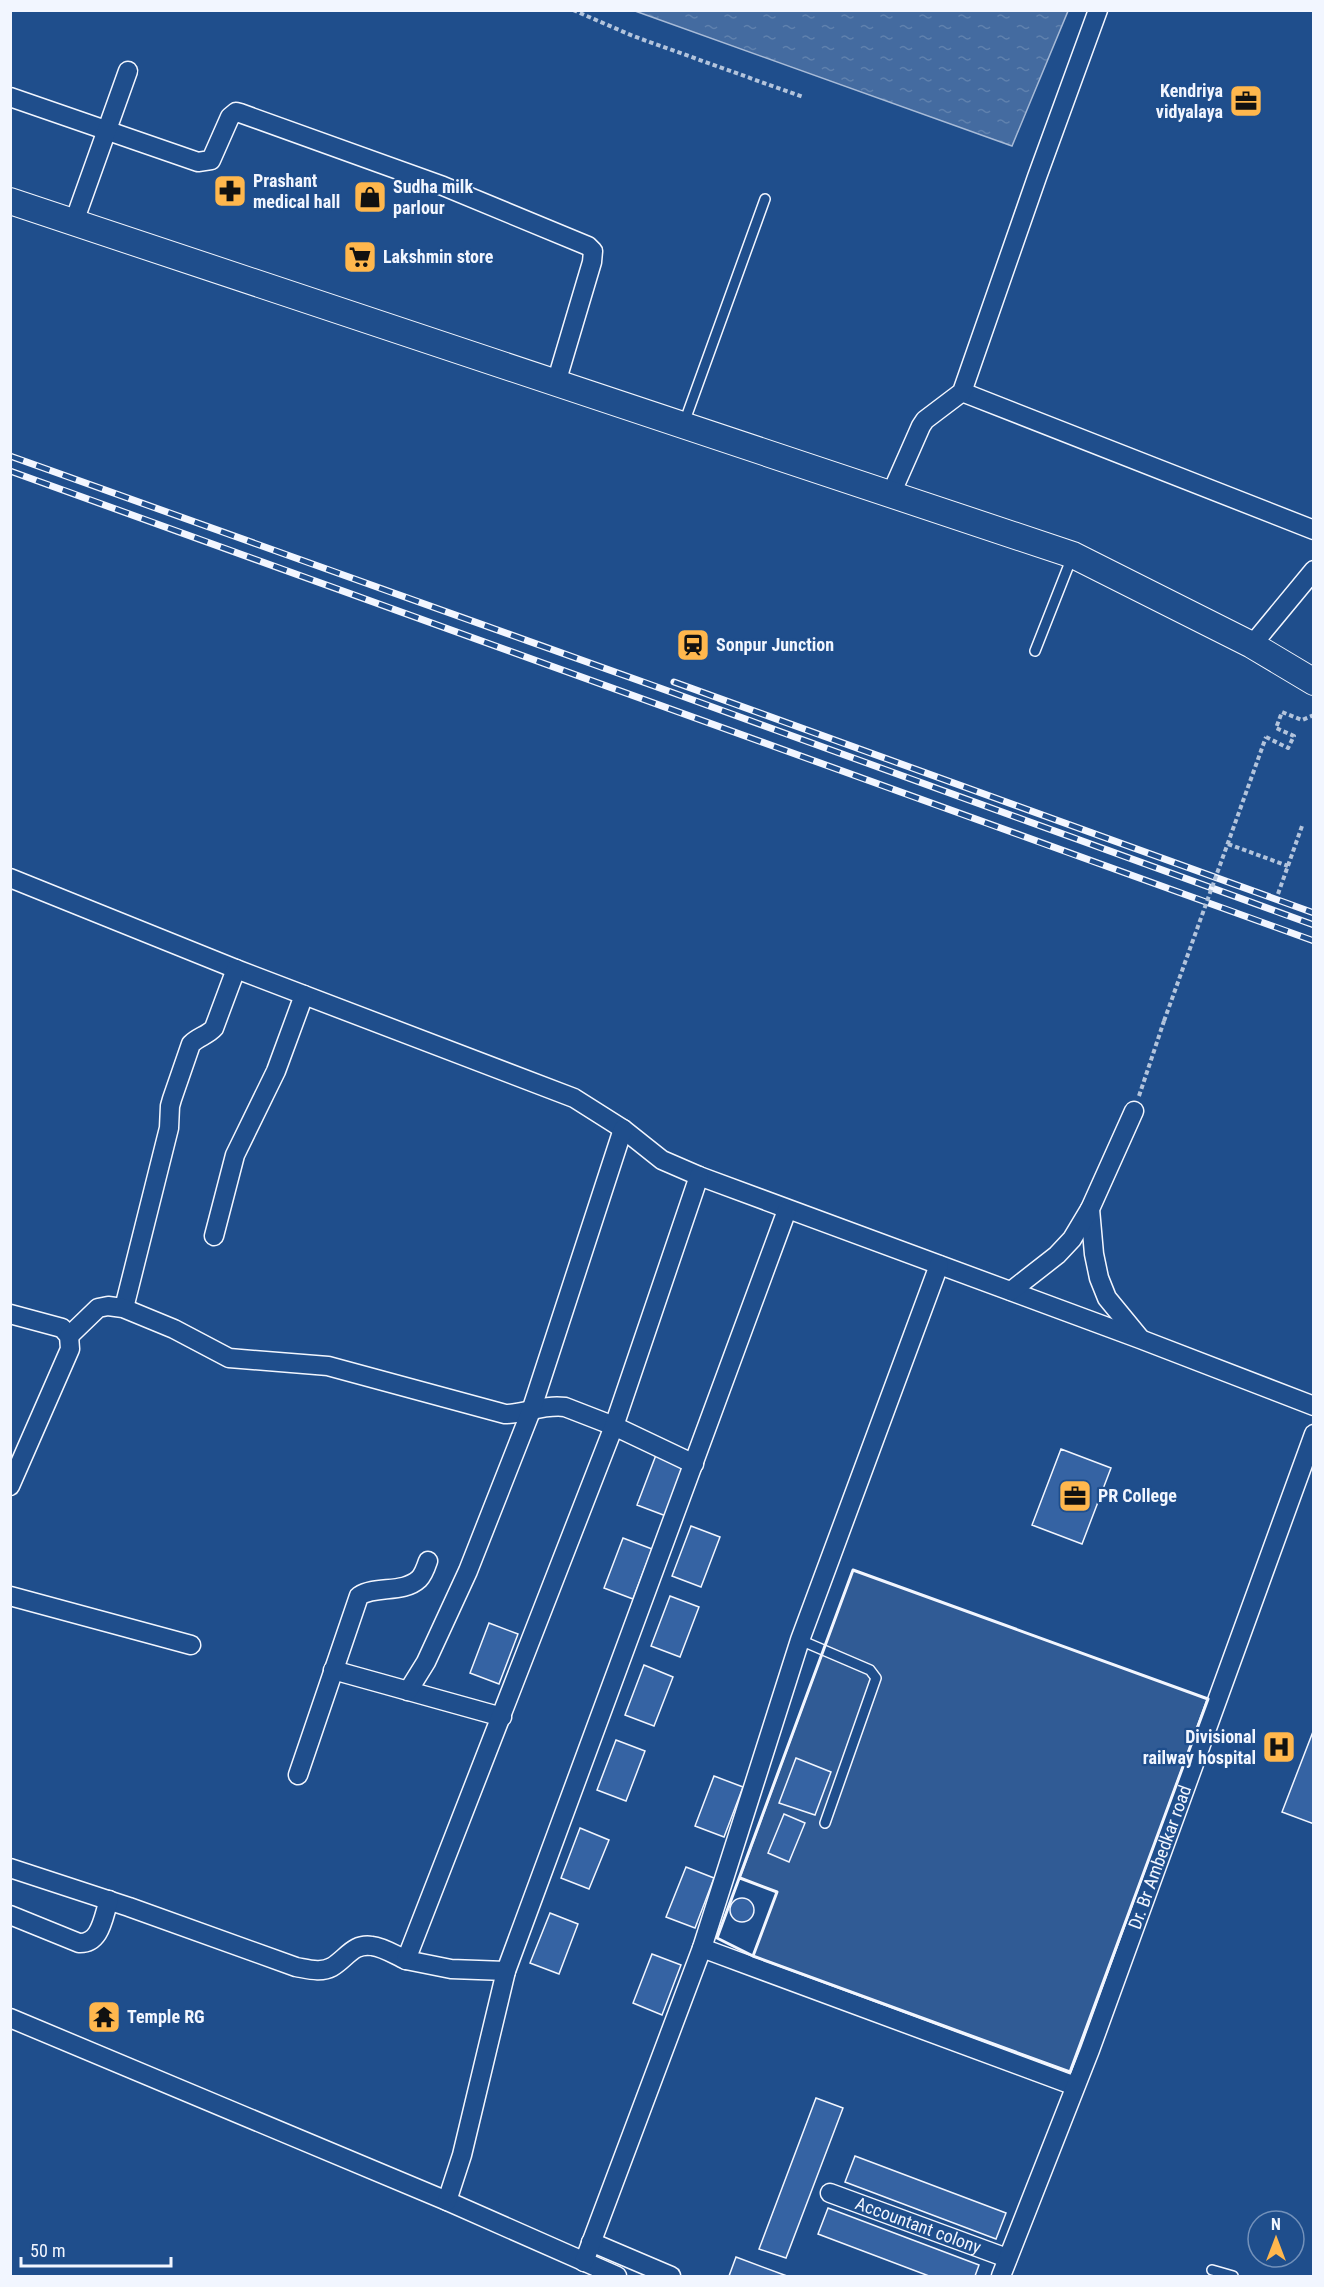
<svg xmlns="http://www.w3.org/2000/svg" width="1324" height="2287" font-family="'Roboto Condensed',sans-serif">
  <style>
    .built { fill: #305b95; stroke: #a8bbd7; stroke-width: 1.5 }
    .water { fill: url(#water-ripples); stroke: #a8bbd7; stroke-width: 1.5 }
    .building { fill: #3563a3; stroke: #f2f6ff; stroke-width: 1.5 }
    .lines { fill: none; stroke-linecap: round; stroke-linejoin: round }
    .service-casing { stroke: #f2f6ff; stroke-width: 12 }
    .minor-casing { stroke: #f2f6ff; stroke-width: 21 }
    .secondary-casing { stroke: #f2f6ff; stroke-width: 28 }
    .path { stroke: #b3c4dc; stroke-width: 4; stroke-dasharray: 4.5 3; stroke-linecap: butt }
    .service { stroke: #1f4e8c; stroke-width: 9 }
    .minor { stroke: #1f4e8c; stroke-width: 18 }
    .secondary { stroke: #1f4e8c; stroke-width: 26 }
    .rail-casing { stroke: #f2f6ff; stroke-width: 7 }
    .rail { stroke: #1f4e8c; stroke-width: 4.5; stroke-dasharray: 14; stroke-linecap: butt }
    .path-bridge { stroke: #b3c4dc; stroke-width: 4; stroke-dasharray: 4.5 3; stroke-linecap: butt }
    .wall { stroke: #f2f6ff; stroke-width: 3 }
    .labels { text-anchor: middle; stroke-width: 4.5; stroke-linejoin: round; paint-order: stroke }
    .poi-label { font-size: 18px; font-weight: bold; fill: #f2f6ff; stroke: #1f4e8c; text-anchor: start }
    .street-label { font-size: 18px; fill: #f2f6ff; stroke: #1f4e8c }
  </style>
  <defs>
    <pattern id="water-ripples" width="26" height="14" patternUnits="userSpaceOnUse" patternTransform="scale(1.5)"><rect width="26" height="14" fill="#446ba0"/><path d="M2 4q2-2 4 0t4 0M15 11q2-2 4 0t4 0" fill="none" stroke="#5f81ae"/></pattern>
  </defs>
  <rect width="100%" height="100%" fill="#1f4e8c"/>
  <path class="built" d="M853 1570 1208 1699 1070 2072 753 1956 777 1892 740 1878Z"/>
  <path class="water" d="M635 11 1068 10V11L1012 146Z"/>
  <path class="building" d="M1061 1449 1111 1468 1082 1544 1032 1525Z
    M656 1455 686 1466 666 1516 637 1505Z
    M691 1526 720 1537 701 1587 672 1576Z
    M623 1538 652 1549 633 1599 604 1588Z
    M670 1596 699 1607 680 1657 651 1646Z
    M489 1623 518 1634 499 1684 470 1673Z
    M644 1665 673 1677 654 1726 625 1715Z
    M1314 1729V1824L1282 1812Z
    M616 1740 645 1751 626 1801 597 1790Z
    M796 1758 831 1772 815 1815 779 1803Z
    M714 1776 743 1787 724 1837 695 1826Z
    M784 1814 805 1823 789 1862 768 1853Z
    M580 1828 609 1840 589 1889 561 1878Z
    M686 1867 714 1878 695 1928 666 1917Z
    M730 1910a12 12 0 1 1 24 0a12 12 0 1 1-24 0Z
    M550 1913 578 1924 559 1974 530 1963Z
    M652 1954 681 1965 662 2015 633 2003Z
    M816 2098 843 2108 786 2258 759 2249Z
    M855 2156 1006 2213 996 2239 845 2182Z
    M828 2208 979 2265 975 2276H929L818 2234Z
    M736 2257 787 2276H729Z"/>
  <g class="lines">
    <defs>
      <path id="service" d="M684 423 765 199
        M1035 651 1072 557
        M800 1640 870 1670 876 1678 825 1823
        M1212 2270 1233 2276"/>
      <g id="minor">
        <path d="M10 97 198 162 211 160 230 117 236 112 240 113 443 186 588 246 593 251 592 262 556 383"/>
        <path d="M74 222 128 71"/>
        <path d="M962 392 1314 530"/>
        <path d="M891 494 921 426 925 420 962 392 1037 177 1098 10"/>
        <path d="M1252 645 1314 570"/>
        <path d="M10 878 236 969 574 1098 623 1129 662 1160 699 1176 1140 1339 1314 1406"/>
        <path d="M1134 1111 1090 1209 1094 1254 1099 1278 1107 1298 1139 1337"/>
        <path d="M214 1236 235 1155 276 1071 304 995"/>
        <path d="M1011 1291 1057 1255 1072 1239 1090 1209"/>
        <path d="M124 1308 169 1128 170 1106 172 1099 191 1044C198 1037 208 1035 214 1028L236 969"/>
        <path d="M10 1314 62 1328 69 1336 70 1349 10 1486"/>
        <path d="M69 1336 98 1308 108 1306 123 1308 174 1329 229 1358 328 1366 505 1414C525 1414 544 1404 565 1407L614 1426 694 1464"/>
        <path d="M10 1596 191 1645"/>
        <path d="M333 1670 502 1717"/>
        <path d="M408 1691 426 1662 468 1571 531 1411 623 1129"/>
        <path d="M298 1775 359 1596C376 1585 403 1594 419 1579 423 1575 426 1567 428 1561"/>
        <path d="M10 1868 129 1907 296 1967C308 1969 321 1973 332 1967 347 1958 353 1943 372 1946 383 1947 395 1955 406 1960"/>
        <path d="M10 1915 79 1943C101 1944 103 1917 109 1900"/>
        <path d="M702 1948 1075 2086"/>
        <path d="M506 1971 451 1969 406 1960 614 1426 699 1176"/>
        <path d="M10 2018 447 2201 617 2276"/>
        <path id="s1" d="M830 2193 1007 2258"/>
        <path d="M447 2201 462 2155 506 1971 787 1210"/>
        <path d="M591 2242 671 2276"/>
        <path d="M584 2262 702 1948 800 1640 939 1265"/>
        <path id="s2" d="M1001 2276 1090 2050 1314 1434"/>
      </g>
      <path id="secondary" d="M10 201 1073 555 1252 645 1314 682"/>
    </defs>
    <use href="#service" class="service-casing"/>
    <use href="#minor" class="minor-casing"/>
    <use href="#secondary" class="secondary-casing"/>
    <path class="path" d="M573 10 633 36 803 97
      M1266 737 1288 748 1294 736 1276 728 1282 712 1302 720 1314 715
      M1228 844 1288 866
      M1278 894 1302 826
      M1139 1096 1164 1021"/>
    <use href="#service" class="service"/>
    <use href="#minor" class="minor"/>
    <use href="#secondary" class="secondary"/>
    <defs>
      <path id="rail" d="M10 456 671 692 1314 925
        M10 471 1314 941
        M674 682 1314 913"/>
    </defs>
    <use href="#rail" class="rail-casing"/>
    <use href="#rail" class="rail"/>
    <path class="path-bridge" d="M1164 1021 1266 737"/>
    <path class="wall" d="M853 1570 1208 1699 1070 2072 753 1956 717 1938Z
      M740 1878 777 1892 753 1956"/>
  </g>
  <defs>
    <symbol id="office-square" viewBox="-11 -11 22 22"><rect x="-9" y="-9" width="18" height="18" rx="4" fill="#ffb74d" stroke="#1f4e8c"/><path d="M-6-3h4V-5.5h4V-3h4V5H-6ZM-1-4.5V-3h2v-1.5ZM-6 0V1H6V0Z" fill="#111"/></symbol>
    <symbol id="pharmacy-square" viewBox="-11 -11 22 22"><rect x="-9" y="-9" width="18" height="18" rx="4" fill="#ffb74d" stroke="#1f4e8c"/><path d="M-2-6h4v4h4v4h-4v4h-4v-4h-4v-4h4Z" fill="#111"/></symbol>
    <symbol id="shop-square" viewBox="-11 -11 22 22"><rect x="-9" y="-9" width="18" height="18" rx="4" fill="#ffb74d" stroke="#1f4e8c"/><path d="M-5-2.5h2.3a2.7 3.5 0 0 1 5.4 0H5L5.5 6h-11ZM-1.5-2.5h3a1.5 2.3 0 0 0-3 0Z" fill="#111"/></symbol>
    <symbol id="supermarket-square" viewBox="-11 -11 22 22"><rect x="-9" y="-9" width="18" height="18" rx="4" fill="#ffb74d" stroke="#1f4e8c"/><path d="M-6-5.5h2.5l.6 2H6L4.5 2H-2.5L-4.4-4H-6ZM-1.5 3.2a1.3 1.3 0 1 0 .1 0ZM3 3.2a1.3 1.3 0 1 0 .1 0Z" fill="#111"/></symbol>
    <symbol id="station-square" viewBox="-11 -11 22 22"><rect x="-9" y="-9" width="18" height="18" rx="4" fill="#ffb74d" stroke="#1f4e8c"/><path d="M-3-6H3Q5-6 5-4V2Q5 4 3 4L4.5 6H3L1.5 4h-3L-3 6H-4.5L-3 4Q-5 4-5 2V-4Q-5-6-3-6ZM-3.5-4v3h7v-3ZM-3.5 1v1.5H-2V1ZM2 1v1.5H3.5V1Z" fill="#111"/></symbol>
    <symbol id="hospital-square" viewBox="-11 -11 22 22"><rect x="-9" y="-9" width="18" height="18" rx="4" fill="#ffb74d" stroke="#1f4e8c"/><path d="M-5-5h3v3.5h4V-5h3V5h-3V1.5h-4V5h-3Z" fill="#111"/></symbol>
    <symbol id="temple-square" viewBox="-11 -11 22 22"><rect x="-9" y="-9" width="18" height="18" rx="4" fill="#ffb74d" stroke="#1f4e8c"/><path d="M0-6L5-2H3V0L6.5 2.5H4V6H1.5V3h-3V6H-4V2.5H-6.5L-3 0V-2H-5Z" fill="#111"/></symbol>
  </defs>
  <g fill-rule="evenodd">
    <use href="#office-square" x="1227" y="82" width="38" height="38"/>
    <use href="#pharmacy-square" x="211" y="172" width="38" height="38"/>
    <use href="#shop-square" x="351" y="178" width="38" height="38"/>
    <use href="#supermarket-square" x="341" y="238" width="38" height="38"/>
    <use href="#station-square" x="674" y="626" width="38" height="38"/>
    <use href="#office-square" x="1056" y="1477" width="38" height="38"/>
    <use href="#hospital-square" x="1260" y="1728" width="38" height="38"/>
    <use href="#temple-square" x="85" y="1998" width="38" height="38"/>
  </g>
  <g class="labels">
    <g class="poi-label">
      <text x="1223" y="97" text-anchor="end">Kendriya<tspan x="1223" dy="21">vidyalaya</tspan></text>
      <text x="253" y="187">Prashant<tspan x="253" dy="21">medical hall</tspan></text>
      <text x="393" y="193">Sudha milk<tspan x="393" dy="21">parlour</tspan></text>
      <text x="383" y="263">Lakshmin store</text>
      <text x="716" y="651">Sonpur Junction</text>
      <text x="1098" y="1502">PR College</text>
      <text x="1256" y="1743" text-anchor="end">Divisional<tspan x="1256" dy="21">railway hospital</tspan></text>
      <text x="127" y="2023">Temple RG</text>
    </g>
    <g class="street-label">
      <text dy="6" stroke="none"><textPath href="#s2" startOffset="448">Dr. Br Ambedkar road</textPath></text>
      <text dy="6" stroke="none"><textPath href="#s1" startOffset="94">Accountant colony</textPath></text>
    </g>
  </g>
  <rect width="1324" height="2287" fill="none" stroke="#f2f6ff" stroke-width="24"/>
  <g transform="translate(1276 2239)"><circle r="28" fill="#1f4e8c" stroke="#7391ba" stroke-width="1.5"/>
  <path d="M0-4.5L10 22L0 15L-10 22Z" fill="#ffb74d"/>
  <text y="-9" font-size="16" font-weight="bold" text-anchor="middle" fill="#f2f6ff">N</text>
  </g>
  <path d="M21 2257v9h150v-9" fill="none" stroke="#f2f6ff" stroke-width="3"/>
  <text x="30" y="2257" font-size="18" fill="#f2f6ff" stroke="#1f4e8c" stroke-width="4.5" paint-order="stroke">50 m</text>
</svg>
